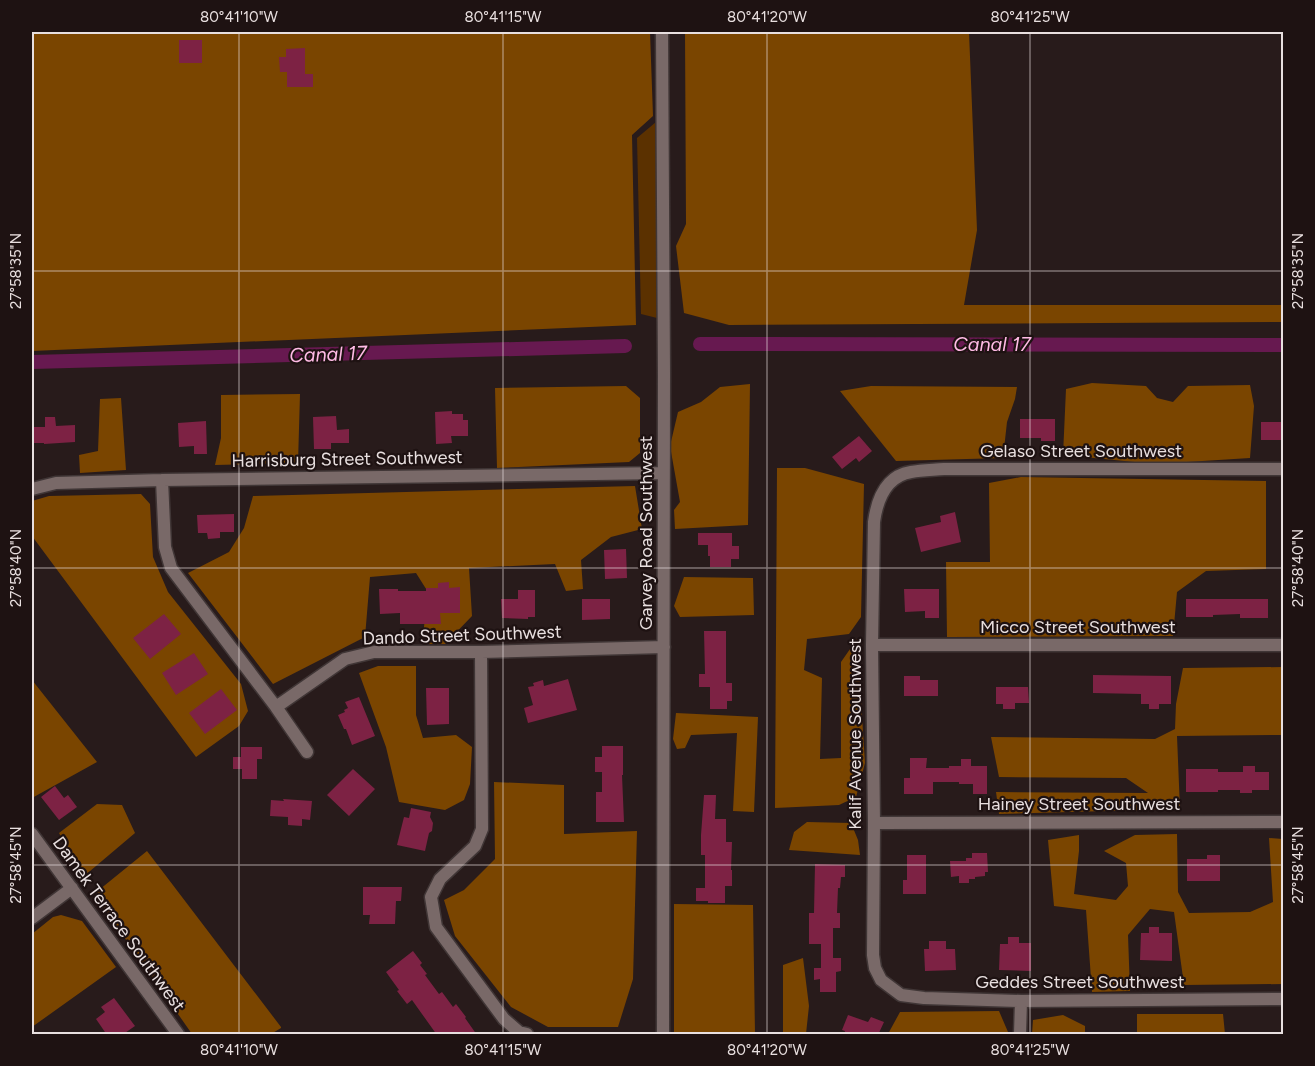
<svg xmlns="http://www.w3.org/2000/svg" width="1315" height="1066" font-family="Figtree,sans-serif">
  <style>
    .green { fill: #5b3100 }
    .forest { fill: #7a4500 }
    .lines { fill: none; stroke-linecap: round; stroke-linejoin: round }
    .canal { stroke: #671950; stroke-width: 14 }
    .building { fill: #7d2244 }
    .street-casing { stroke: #403636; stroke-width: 15 }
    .street { stroke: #796968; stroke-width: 12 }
    .ticks { fill: none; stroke: #e8dfdf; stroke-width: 1.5; stroke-opacity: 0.45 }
    .labels { text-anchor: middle; stroke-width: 4.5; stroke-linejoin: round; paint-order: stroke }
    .street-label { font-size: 18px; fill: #e8dfdf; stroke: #1e1212 }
    .water-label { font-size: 20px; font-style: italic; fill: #ffbbe5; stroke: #1e1212 }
    .neatline { fill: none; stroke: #e8dfdf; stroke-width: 2 }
    .ticks-label { font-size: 15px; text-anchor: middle; fill: #e8dfdf }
  </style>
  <rect width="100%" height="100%" fill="#281b1b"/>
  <path class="green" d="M656 122 657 318 641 314 637 138Z"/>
  <path class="forest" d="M32 32H650L653 116 632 135 636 325 32 351Z
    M685 32H969L977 230 964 305H1283V322L729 325 684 313 676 246 686 224Z
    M1092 383 1146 386 1157 398 1173 402 1188 386 1250 385 1254 406 1250 458 1155 464 1063 455 1066 389Z
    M750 384 748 525 675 529 674 510 680 502 670 446 678 412 701 402 720 387Z
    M626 386 640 398V453L629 462 497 468 495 388Z
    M871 386 1017 387 1015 399 1007 422 1003 458 896 461 840 391Z
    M300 394 298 463 215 465 221 438V395Z
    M121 398 126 470 80 473 79 455 98 451 100 399Z
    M777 468H805L864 484 861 617 849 634 807 639 804 670 822 678 820 759 841 758V662L857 639 865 763 856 797 839 805 775 808Z
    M1021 477 1266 481V569L1206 571 1177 592 1173 636 947 637 946 562H990L989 483Z
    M635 486 642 529 611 537 581 560 583 589 566 591 555 564 469 568 472 616 445 644H422L428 592 416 573 370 577 365 637 273 684 188 573 229 552 244 528 253 496Z
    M141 494 150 504 153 557 168 592 241 684 248 711 239 726 196 757 32 536V501L49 496Z
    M684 577 753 578 754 615 680 617 674 606Z
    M378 666H416V715L423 738 456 735 472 747 470 784 464 800 445 810 399 802 386 747 359 673Z
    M1283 667V735L1177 736 1180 809 999 814 996 792 1148 793 1126 778 999 777 991 737 1155 739 1175 729 1176 704 1183 668Z
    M32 680 97 762 32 798Z
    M676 713 758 717 754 812 733 811 737 733 691 735 685 748 677 749 673 739Z
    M494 782 564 785V834L637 831 633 979 618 1027H548L511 1007 455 936 444 900 464 890 495 859Z
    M97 804 122 805 135 833 83 877 59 833Z
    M807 822 851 823 858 840 860 855 789 850 794 832Z
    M1177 834 1178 892 1189 913 1250 912 1273 902 1269 838 1283 839V984L1184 985 1174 912 1150 909 1128 935 1130 991 1092 992 1086 910 1054 906 1048 840 1079 835V851L1074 894 1116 900 1128 886 1126 863 1104 851 1135 835Z
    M147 851 281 1027V1028L271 1034H192L94 894Z
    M674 904 753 905 755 1034H674Z
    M61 915 82 921 116 967 32 1027V934L53 917Z
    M803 958 809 1006 806 1034H783V965Z
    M999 1011 1008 1032V1034H888L900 1012Z
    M1137 1014H1223L1225 1034H1137Z
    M1063 1015 1085 1026V1034H1032L1033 1020Z"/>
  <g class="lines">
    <path class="canal" d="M700 344 1284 345
      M32 362 625 346"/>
  </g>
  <path class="building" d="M179 40H202V63H179Z
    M305 48V74H313V87H287V72H280L279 57H286V49Z
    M452 411V414H463V420H468V436H451L452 443 436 444 435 412Z
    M336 416 337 430 349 429V443H331V449H314L313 417Z
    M45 417H55L56 426 75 425V442L44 444V443H34V427H45Z
    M1020 419H1055V441H1041V438H1020Z
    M206 421 207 454H194V446L179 447 178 423Z
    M1261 422H1284V440H1261Z
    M859 436 872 451 859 462 856 458 842 469 832 457Z
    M955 512 961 542 921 552 915 528 941 522 940 516Z
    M234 514V532H220V538L208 539 207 533H198L197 515Z
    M698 533H732V546H739V559H731V567H710V556H708V545H698Z
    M626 549 627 578 605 579 604 550Z
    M449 582V588L460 587V613H440L441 624H400V613L380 614 379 589H398V591H426V588H438V583Z
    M904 589H939V618H925V611L905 612Z
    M518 590H535V617H528V619L502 618 501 599H518Z
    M582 599H610V619L582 620Z
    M1186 599H1268V618H1240V614L1213 615V617H1186Z
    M164 614 181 634 150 659 133 638Z
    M704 631H726V683H732V701H727V709H710V687H699V674H705Z
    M194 653 208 674 176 695 162 673Z
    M1093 675 1171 676V704H1159V709H1149V704H1141V694L1093 693Z
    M904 676H920V680H938V696H904Z
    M568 679 577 710 528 723 524 708 533 705 528 687 534 686 533 683 543 680 544 686Z
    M996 687H1028L1029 703H1015V709H1003V704H996Z
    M426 688H449V724L427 725Z
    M221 689 237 710 205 734 189 713Z
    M359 697 375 736 352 745 346 729H344L338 715 345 712 344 710 348 708 345 702Z
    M602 746H623V775H622L624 822H596V792H602V772H595V757H602Z
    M241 747H262V759H257V779H242V769H233V757H241Z
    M910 758H927L926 768H949V766H961V759H971V766H987V794H973V784H959V782H933V794H904V778H910Z
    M1243 766H1255V772H1269V790H1252V793H1240V790H1218V792H1186V769H1218V772H1243Z
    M353 769 375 789 349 816 327 795Z
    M55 786 64 798 68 795 77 807 59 820 41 797Z
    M704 795H716L715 819H726V842H732L731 870H732V886H725V903H708V901H696V888H705V855H701V835Z
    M283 799 312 801 310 820 302 819V826L288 825V817L270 816 271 800 284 801Z
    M411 808 431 812 430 817 433 823 432 831 429 833 425 851 397 845 404 817 409 818Z
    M972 853H987L988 872H985V876L975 877V879H969V883H959V876L951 877 950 861H966V858H972Z
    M907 855H926V894H903V880H907Z
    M1207 855H1220V881H1187V859H1207Z
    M815 864 845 865V877H841L840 888H838L837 913H840V928H833V958H841V971L836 972V992H820V979L814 980V968H821V944H809V913H814Z
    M363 887H402L401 901H396L395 924H369L370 915H363Z
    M1149 927H1159V933H1172V961L1140 960 1141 933H1149Z
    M1008 937H1019V943H1031V971L999 970 1000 944H1008Z
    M929 941H946V949H955L956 970 925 971 924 949H929Z
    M413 951 422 963 420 965 427 974 425 975 439 994 442 992 453 1007 456 1004 466 1017 465 1018 477 1035H437L412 1000 407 1004 397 991 399 990 386 972Z
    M114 998 135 1026 122 1035H107L96 1019 105 1012 101 1007Z
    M848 1015 868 1022 871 1017 884 1022 878 1035H844L845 1031 842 1030Z"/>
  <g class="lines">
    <defs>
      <path id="street" d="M662 32 664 373 663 1034
        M1284 469H944C933 470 922 470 911 472 886 476 877 500 874 522L872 645 874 823 873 955 875 968 881 980 901 995 924 998 1021 1001 1284 999
        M162 480 165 547 171 568 276 707 307 752
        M32 489 56 483 162 480 663 473
        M872 645H1284
        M481 652 482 829 475 846 440 879 431 897 436 927 504 1019 519 1032 527 1034
        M276 707 345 659 374 652H481L664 647
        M874 823 1284 822
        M32 834 178 1034
        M32 918 72 888
        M1020 1034 1021 1001"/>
    </defs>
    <use href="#street" class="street-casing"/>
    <use href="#street" class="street"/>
  </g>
  <path class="ticks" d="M239 32V1034M503 32V1034M767 32V1034M1030 32V1034M32 271H1284M32 568H1284M32 865H1284"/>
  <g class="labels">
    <g class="street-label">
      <text x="1081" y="457">Gelaso Street Southwest</text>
      <text transform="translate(347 459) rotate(-1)" y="6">Harrisburg Street Southwest</text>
      <text transform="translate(646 533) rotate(-90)" y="6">Garvey Road Southwest</text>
      <text x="1078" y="633">Micco Street Southwest</text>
      <text transform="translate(462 635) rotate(-2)" y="6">Dando Street Southwest</text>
      <text transform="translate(855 734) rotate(-90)" y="6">Kalif Avenue Southwest</text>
      <text x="1079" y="810">Hainey Street Southwest</text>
      <text transform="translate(119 924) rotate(54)" y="6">Damek Terrace Southwest</text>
      <text x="1080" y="988">Geddes Street Southwest</text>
    </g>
    <g class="water-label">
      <text x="992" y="351">Canal 17</text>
      <text transform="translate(328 354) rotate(-2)" y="7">Canal 17</text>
    </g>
  </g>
  <rect width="1315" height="1066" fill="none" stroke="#1e1212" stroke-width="66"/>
  <rect x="33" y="33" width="1249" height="1000" class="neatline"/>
  <g class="ticks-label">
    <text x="239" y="22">80°41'10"W</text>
    <text x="503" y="22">80°41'15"W</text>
    <text x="767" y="22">80°41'20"W</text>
    <text x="1030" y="22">80°41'25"W</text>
    <text transform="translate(1298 271) rotate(-90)" y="5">27°58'35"N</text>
    <text transform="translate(16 271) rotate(-90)" y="5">27°58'35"N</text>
    <text transform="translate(1298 568) rotate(-90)" y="5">27°58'40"N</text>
    <text transform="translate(16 568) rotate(-90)" y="5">27°58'40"N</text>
    <text transform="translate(1298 865) rotate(-90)" y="5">27°58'45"N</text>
    <text transform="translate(16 865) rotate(-90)" y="5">27°58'45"N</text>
    <text x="239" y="1055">80°41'10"W</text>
    <text x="503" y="1055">80°41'15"W</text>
    <text x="767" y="1055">80°41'20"W</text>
    <text x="1030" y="1055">80°41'25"W</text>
  </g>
</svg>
